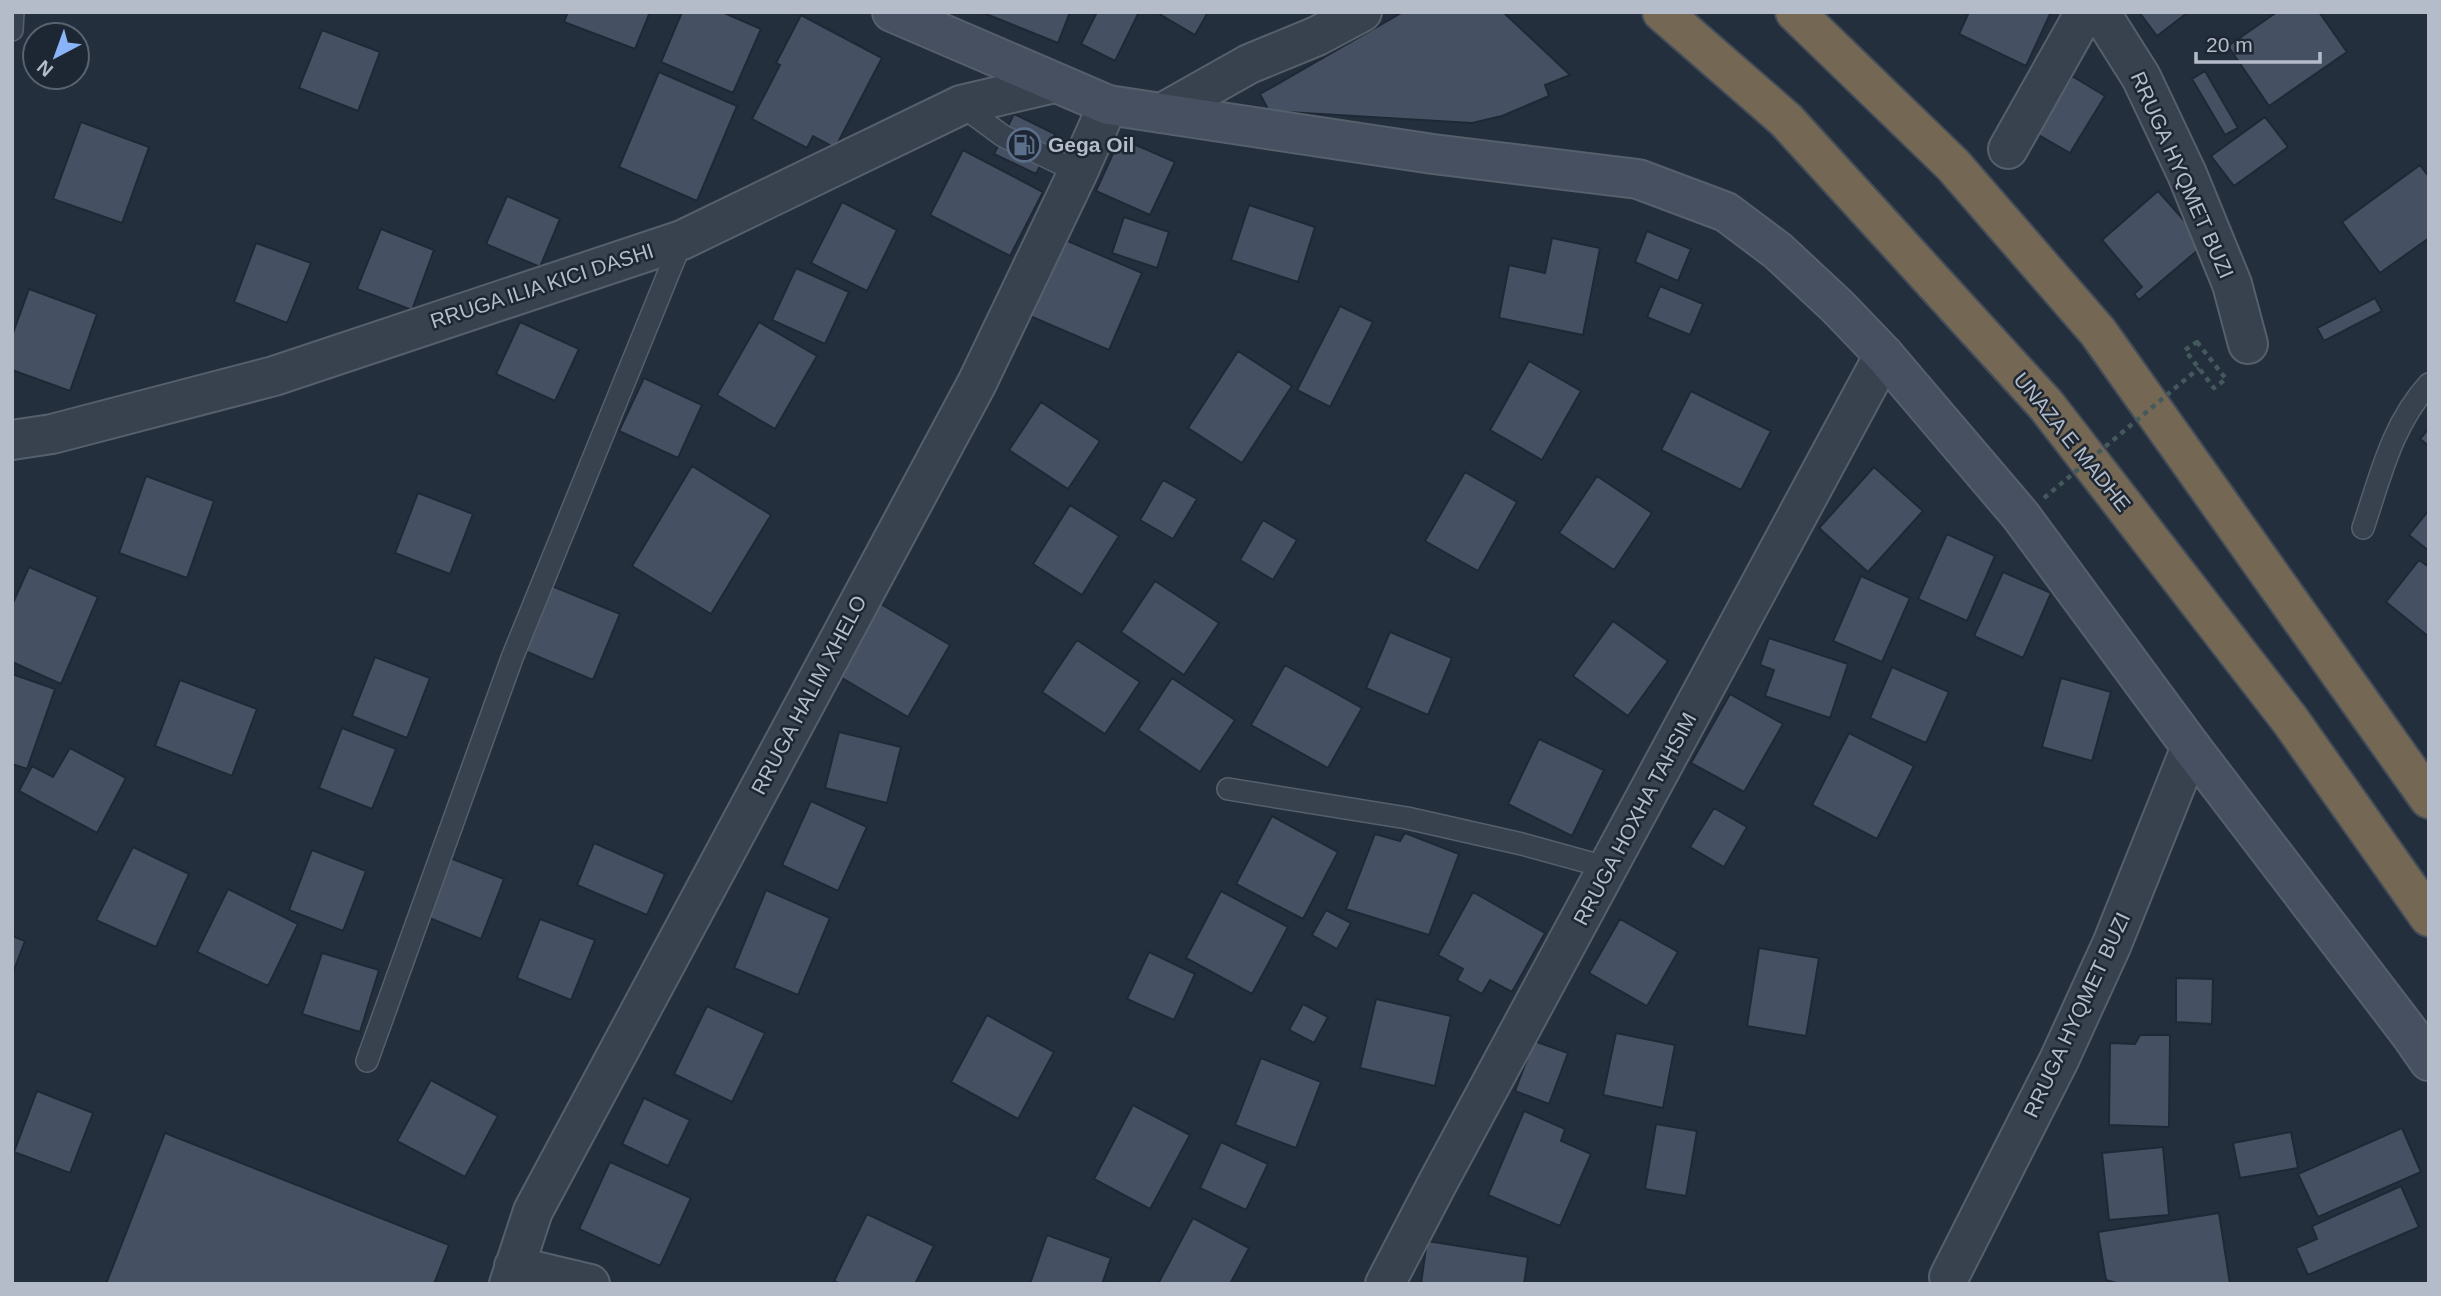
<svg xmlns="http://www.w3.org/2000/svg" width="2441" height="1296" font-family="Helvetica,sans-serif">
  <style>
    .building { fill: #455162; stroke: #1f2835; stroke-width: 2 }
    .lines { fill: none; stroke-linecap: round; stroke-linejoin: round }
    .lane-casing { stroke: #565f6c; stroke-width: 24 }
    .street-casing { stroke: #565f6c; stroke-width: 42 }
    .secondary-casing { stroke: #565f6c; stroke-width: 42 }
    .highway-casing { stroke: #434c59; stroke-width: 42 }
    .path { stroke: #44595c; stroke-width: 4.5; stroke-dasharray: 5 5; stroke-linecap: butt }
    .lane { stroke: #38414e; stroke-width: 21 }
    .street { stroke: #38414e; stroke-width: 38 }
    .secondary { stroke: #465061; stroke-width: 38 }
    .highway { stroke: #746855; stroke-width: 38 }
    .path-bridge { stroke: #44595c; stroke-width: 4.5; stroke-dasharray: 5 5; stroke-linecap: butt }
    .labels { text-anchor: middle; stroke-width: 5; stroke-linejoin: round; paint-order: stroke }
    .poi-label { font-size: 21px; font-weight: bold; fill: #b4bcc9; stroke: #1d2633; text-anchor: start }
    .street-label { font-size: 21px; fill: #b4bcc9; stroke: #1d2633 }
  </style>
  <rect width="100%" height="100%" fill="#242f3e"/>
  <path class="building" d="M568 12H650L635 49 564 22Z
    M682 12H722L761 29 733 93 661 62Z
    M981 12H1070L1058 43Z
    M1097 12H1139L1115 61 1081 44Z
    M1156 12H1208L1195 35Z
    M1403 12H1503L1570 75 1545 85 1549 96 1502 116 1472 123 1269 111 1260 94Z
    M1969 12H2051L2026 66 1959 34Z
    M2139 12H2187V13L2157 36Z
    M2277 12H2319L2347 52 2269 106 2228 46Z
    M801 15 882 58 835 148 813 136 807 148 752 119 780 65 776 63Z
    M322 30 380 52 358 111 299 88Z
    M2205 71 2238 128 2225 135 2192 79Z
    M659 72 737 106 697 201 619 167Z
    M2072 76 2105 96 2070 153 2037 134Z
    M1014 114 1055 134 1036 174 994 154Z
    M2265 117 2288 147 2234 186 2211 156Z
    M81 122 149 147 122 223 53 199Z
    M1120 138 1175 162 1150 215 1096 191Z
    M963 150 1043 192 1010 256 930 215Z
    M2420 165 2429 177V238L2380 273 2342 222Z
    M2158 191 2205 244 2139 300 2134 294 2142 287 2102 240Z
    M507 196 560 219 540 267 486 244Z
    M842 202 897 230 867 291 811 263Z
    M1249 205 1315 227 1298 282 1231 260Z
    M1124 217 1169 232 1157 268 1112 253Z
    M381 229 434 250 412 310 357 289Z
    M1647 231 1691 249 1678 281 1635 262Z
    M1056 236 1142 273 1109 350 1023 313Z
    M1552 238 1600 248 1583 335 1499 318 1509 265 1545 273Z
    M256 243 311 263 287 323 234 302Z
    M796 268 849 292 825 344 772 320Z
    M1660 286 1703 304 1690 335 1647 317Z
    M29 289 97 314 70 391 12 370V336Z
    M2375 298 2382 311 2324 341 2317 328Z
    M1340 306 1373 322 1330 407 1297 390Z
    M520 322 579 349 555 401 496 374Z
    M759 322 817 356 775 429 717 395Z
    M1238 351 1292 386 1242 463 1188 428Z
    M1529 361 1581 391 1542 460 1490 430Z
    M644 378 702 405 678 458 619 431Z
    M1691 391 1771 431 1741 490 1661 450Z
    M1041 402 1100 441 1068 489 1009 450Z
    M2429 428V446L2420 439Z
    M692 466 771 515 711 614 632 566Z
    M1874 467 1923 511 1868 572 1819 528Z
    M1465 472 1517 502 1478 571 1425 541Z
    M146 476 214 501 187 578 119 553Z
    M1597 476 1652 513 1614 570 1559 533Z
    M1163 480 1197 499 1173 539 1140 520Z
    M418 493 473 514 450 574 395 553Z
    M1070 505 1119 536 1082 595 1033 564Z
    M2429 510V551L2409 535Z
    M1263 520 1297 540 1273 580 1240 560Z
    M1947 534 1995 556 1967 621 1918 599Z
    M2419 560 2429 567V637L2386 602Z
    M29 567 98 597 61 684 12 662V605Z
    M2003 572 2051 593 2023 658 1974 636Z
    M1861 576 1910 598 1882 662 1833 641Z
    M1155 581 1219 623 1184 675 1121 632Z
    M552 586 620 614 593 680 525 651Z
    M874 600 950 645 908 717 832 672Z
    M1613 621 1668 661 1628 716 1573 676Z
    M1390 632 1452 658 1428 715 1366 688Z
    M1769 638 1848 664 1830 718 1765 696 1774 670 1760 665Z
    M1077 640 1140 682 1105 734 1042 692Z
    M375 657 430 678 407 738 352 716Z
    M1285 665 1362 708 1328 768 1251 725Z
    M1892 667 1949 692 1926 743 1870 718Z
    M12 674 55 689 27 769 12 764Z
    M1172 678 1235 720 1200 772 1138 730Z
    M2061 678 2111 692 2092 761 2042 747Z
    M180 680 257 709 232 776 155 746Z
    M1730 694 1783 724 1744 792 1691 763Z
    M342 728 396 749 372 809 319 788Z
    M839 732 901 747 887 803 825 788Z
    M1849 733 1914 766 1877 839 1812 805Z
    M1539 739 1604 770 1572 836 1508 804Z
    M70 748 126 778 97 833 19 791 32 766 53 777Z
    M811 801 867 827 838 891 782 865Z
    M1714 808 1747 827 1724 867 1690 847Z
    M1272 816 1338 852 1303 919 1236 884Z
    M1405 833 1459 854 1429 935 1346 909 1375 834 1400 841Z
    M594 843 665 874 647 915 577 885Z
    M133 847 189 874 156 947 96 920Z
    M312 850 366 871 343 931 289 910Z
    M450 858 504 879 481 939 427 917Z
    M228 889 298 924 268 986 197 952Z
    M766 890 830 918 798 995 734 968Z
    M1221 891 1288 927 1252 994 1186 958Z
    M1473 892 1545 933 1512 992 1490 980 1482 994 1457 980 1463 969 1438 955Z
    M1326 910 1351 923 1337 949 1312 935Z
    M540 919 595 940 571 1000 517 978Z
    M1620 919 1678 952 1647 1006 1589 973Z
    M12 936 25 941 12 975Z
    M1759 948 1819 958 1806 1036 1747 1026Z
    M1149 952 1195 974 1174 1020 1127 999Z
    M322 953 379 970 360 1032 302 1014Z
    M2176 978 2213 979 2212 1024 2176 1022Z
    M1376 999 1451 1016 1435 1086 1360 1068Z
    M1303 1004 1328 1017 1314 1043 1289 1030Z
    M707 1006 765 1033 732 1102 674 1074Z
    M987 1015 1054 1052 1018 1119 951 1082Z
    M1616 1033 1675 1045 1663 1108 1603 1095Z
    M2140 1035H2170L2169 1127 2109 1125 2110 1043 2135 1044Z
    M1534 1041 1568 1053 1549 1104 1515 1091Z
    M1261 1058 1321 1082 1296 1148 1235 1125Z
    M431 1080 498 1116 465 1177 397 1141Z
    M37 1091 93 1113 70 1173 14 1152Z
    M644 1098 690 1120 668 1166 622 1144Z
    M1133 1105 1190 1135 1150 1209 1094 1179Z
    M1524 1111 1565 1129 1561 1141 1591 1154 1560 1226 1488 1195Z
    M1656 1124 1697 1131 1686 1196 1645 1189Z
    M2402 1128 2421 1172 2318 1217 2298 1174Z
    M2291 1132 2298 1168 2240 1178 2233 1143Z
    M165 1133 449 1245 434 1284H106Z
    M1221 1142 1268 1164 1246 1210 1200 1188Z
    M2163 1147 2169 1215 2109 1220 2102 1153Z
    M610 1162 691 1198 660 1266 579 1229Z
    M2401 1186 2419 1227 2308 1275 2296 1248 2317 1239 2312 1226Z
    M2219 1213 2230 1284H2120L2106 1280 2098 1232Z
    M867 1214 934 1246 915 1284H841L834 1281Z
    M1193 1218 1249 1248 1230 1284H1158Z
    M1047 1235 1111 1258 1102 1284H1030Z
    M1427 1241 1528 1257 1524 1284H1421Z"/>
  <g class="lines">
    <defs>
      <path id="lane" d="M12 30 13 12
        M961 105 1003 136 1078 172
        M2363 528C2380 478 2392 424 2429 384
        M1228 789 1407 818 1522 844 1609 868
        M367 1061 512 658 682 240"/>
      <path id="street" d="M2100 12 2141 77 2187 174 2232 284 2248 344
        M1162 113 1249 64 1317 36 1362 12
        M2008 149 2085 12
        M12 440 52 434 274 376 682 240 961 105 1054 83
        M514 1266 590 1284
        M1949 1277 2059 1060 2112 944 2191 747
        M509 1284 533 1211 977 383 1078 172 1108 105
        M1385 1284 1437 1184 1884 355"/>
      <path id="secondary" d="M892 12 1108 105 1433 154 1638 179 1726 212 1778 251 1838 307 1884 355 2021 516 2191 747 2411 1035 2429 1061"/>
      <path id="highway" d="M1662 12 1786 120 2046 405 2290 720 2429 917
        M1795 12 1953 165 2098 332 2429 799"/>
    </defs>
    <use href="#lane" class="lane-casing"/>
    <use href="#street" class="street-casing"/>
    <use href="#secondary" class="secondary-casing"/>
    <use href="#highway" class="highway-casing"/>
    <path class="path" d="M2197 342 2226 379 2214 388 2185 350Z"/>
    <use href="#lane" class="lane"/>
    <use href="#street" class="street"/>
    <use href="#secondary" class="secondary"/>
    <use href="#highway" class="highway"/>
    <path class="path-bridge" d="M2044 498 2199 368"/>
  </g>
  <defs>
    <symbol id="fuel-ring" viewBox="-11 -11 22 22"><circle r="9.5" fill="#1d2633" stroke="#5c6f8a" stroke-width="1.5"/><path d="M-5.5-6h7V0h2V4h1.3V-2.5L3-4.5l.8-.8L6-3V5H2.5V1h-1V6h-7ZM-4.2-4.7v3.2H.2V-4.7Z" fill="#5c6f8a"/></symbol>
  </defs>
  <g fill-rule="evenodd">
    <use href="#fuel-ring" x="1005" y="126" width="38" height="38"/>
  </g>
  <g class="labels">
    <g class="poi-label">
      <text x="1048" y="152">Gega Oil</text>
    </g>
    <g class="street-label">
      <text transform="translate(2182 175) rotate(66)" y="7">RRUGA HYQMET BUZI</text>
      <text transform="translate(542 286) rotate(-18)" y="7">RRUGA ILIA KICI DASHI</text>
      <text transform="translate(2072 442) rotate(51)" y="7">UNAZA E MADHE</text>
      <text transform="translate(809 695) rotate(-62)" y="7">RRUGA HALIM XHELO</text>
      <text transform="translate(1635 819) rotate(-62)" y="7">RRUGA HOXHA TAHSIM</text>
      <text transform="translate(2077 1015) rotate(-65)" y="7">RRUGA HYQMET BUZI</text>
    </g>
  </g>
  <rect width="2441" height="1296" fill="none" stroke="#b4bcc9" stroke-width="28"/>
  <g transform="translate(56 56) rotate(221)"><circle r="33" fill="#1d2633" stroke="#59626f" stroke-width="2"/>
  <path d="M0-5L12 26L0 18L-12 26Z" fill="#8ab4f8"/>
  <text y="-10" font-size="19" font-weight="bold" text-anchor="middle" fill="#b4bcc9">N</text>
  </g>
  <path d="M2196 52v10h124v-10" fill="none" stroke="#b4bcc9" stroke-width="3.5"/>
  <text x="2206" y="52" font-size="21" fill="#b4bcc9" stroke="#1d2633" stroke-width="5" paint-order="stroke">20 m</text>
</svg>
